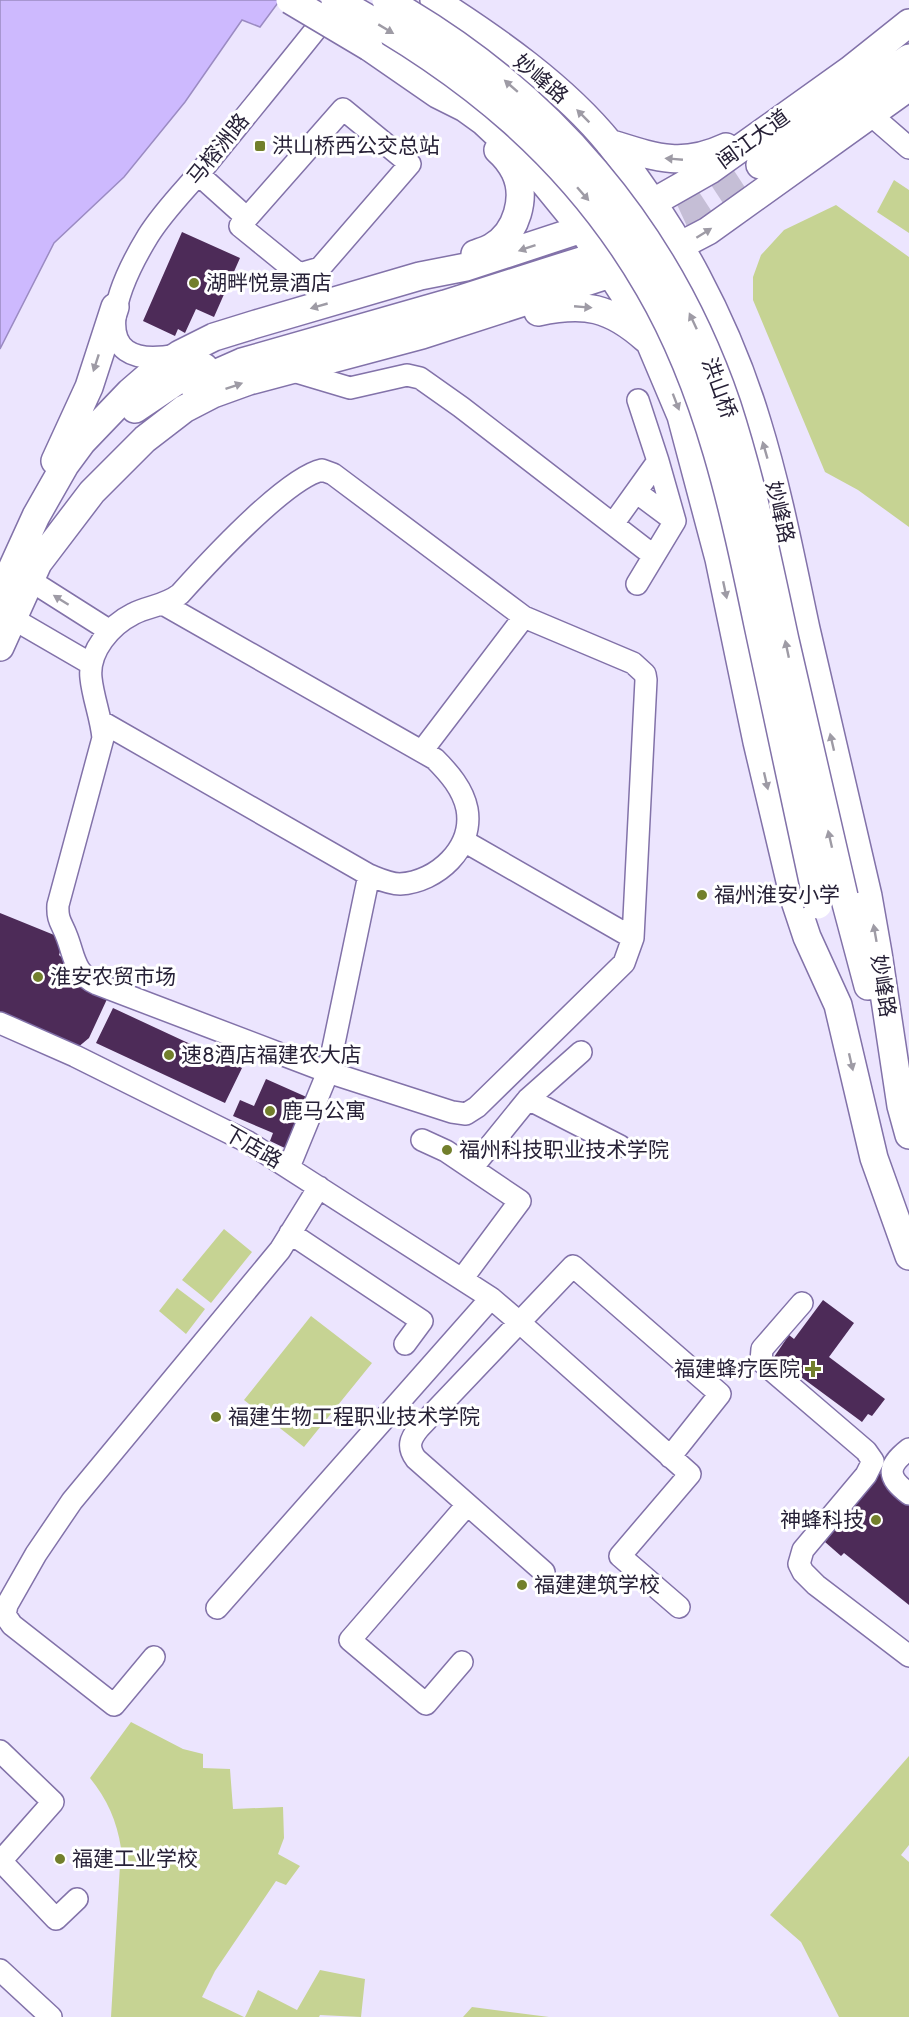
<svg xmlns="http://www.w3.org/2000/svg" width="909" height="2017" font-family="Overpass,'Noto Sans SC',sans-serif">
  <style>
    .green { fill: #c6d393 }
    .water { fill: #cdb9fe; stroke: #9b8bc2; stroke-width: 1.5 }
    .building { fill: #4d2b58 }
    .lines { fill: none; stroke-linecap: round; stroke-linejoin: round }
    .major-tunnel { stroke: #c5bed6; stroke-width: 27; stroke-dasharray: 27 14; stroke-linecap: butt }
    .minor-casing { stroke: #8272a9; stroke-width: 24 }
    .major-casing { stroke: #8272a9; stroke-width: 30 }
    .minor { stroke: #fff; stroke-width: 21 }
    .major { stroke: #fff; stroke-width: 27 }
    .major-bridge-casing { stroke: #8272a9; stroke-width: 30; stroke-linecap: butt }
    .major-bridge { stroke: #fff; stroke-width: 27 }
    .oneway { fill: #9e9ba5 }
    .poi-dot { fill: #727f2c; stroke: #fff; stroke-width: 2 }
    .labels { text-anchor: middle; stroke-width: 6; stroke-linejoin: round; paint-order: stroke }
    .street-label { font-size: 21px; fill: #272137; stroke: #fff }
    .poi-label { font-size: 21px; fill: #272137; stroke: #fff; text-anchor: start }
  </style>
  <rect width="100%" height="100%" fill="#ece5fe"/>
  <path class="green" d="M894 180 909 190V233L877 212Z
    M836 205 909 257V527L858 490 825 472 753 300V277L761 255 784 230Z
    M224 1229 252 1252 211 1303 182 1280Z
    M177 1288 205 1309 186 1334 159 1311Z
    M311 1316 372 1363 304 1447 244 1400Z
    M131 1722 183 1749 203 1754V1768L230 1769 233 1809 283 1807 284 1838 278 1854 300 1866 286 1885 276 1881 215 1971 202 1997 244 2017H111L121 1848C117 1821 107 1799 90 1778Z
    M909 1756V1845L901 1855 909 1862V2017H839L801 1942 770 1915Z
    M320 1970 365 1979 361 2017 320 2015 319 2017H245L258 1990 297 2010Z
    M472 2007 549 2017H463Z"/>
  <path class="water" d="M0 0H280L260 27 242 20 185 102 124 177 54 243 0 349Z"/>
  <path class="building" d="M182 232 240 258 214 317 196 309 185 333 178 329 175 336 143 321Z
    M0 913 64 939 59 955 108 997 89 1038 77 1048 0 1014Z
    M113 1008 242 1068 225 1103 96 1043Z
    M266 1079 311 1099 289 1150 270 1141 273 1133 233 1116 240 1100 254 1106Z
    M823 1300 854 1323 829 1357 885 1399 872 1416 868 1414 862 1422 774 1357 789 1335 794 1339Z
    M880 1473 909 1497V1605L844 1553 841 1556 825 1542Z"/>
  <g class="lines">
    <path class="major-tunnel" d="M644 231 696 207 760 165"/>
    <defs>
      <path id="minor" d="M343 109 410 164 320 268 299 274 240 226Z
        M871 115 909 148
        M198 174 247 218
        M176 355C78 373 120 282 148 236 164 210 187 188 206 165 248 113 291 61 332 9
        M293 371 350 388 407 375 420 378 461 407 654 556
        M658 461 675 521
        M322 470 333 474 524 617 633 663 645 674 646 680 633 938 624 963 477 1107 466 1114 452 1112 328 1072 97 984C74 973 75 958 67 937 62 923 57 921 58 905L103 738C101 717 93 698 91 678 88 651 111 625 133 614 148 606 165 606 180 594 207 564 286 478 322 470Z
        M636 492 675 521 637 584
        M613 524 658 461 638 400
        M17 572 110 631
        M0 611 91 664
        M102 722 369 875C379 879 389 884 400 884 437 882 474 848 467 809 463 789 449 773 435 759L163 604
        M422 751 524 617
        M464 841 633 938
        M0 1023 75 1056 248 1142 491 1298 519 1322 690 1474 620 1556 679 1607
        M528 1099 620 1146
        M422 1140 446 1151 520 1201 462 1279
        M289 1167 328 1072 369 875
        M472 1168 528 1099 581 1052
        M290 1233 422 1321 405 1344
        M802 1303 762 1349 761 1361 866 1451 873 1461 866 1475 803 1550 799 1564 803 1572 816 1585 909 1656
        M909 1449C886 1467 887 1477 909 1494
        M544 1572 416 1459C407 1447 410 1439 419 1428L573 1266 720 1394 670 1457
        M217 1608 491 1298
        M154 1657 114 1705 12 1625 5 1615 7 1605 36 1554 72 1501 280 1250 319 1187
        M462 1662 426 1704 350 1640 467 1505
        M0 1751 53 1802 0 1862
        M0 1860 56 1919 77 1899
        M0 1970 51 2017"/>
      <path id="major" d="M434 0C495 39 564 87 610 144 675 226 727 322 757 422 778 490 791 559 806 629 826 718 847 807 868 896L878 953 901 1106 909 1135
        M369 47 437 94 465 108 483 121 529 164 582 229 640 319 681 416 719 559 757 742 794 898 807 937 838 1005 874 1158 909 1256
        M609 143C654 157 681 168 726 147
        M760 165 909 58
        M636 210 652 203 710 170 850 70 909 23
        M475 254C480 252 487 250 492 247 517 233 527 197 515 172 511 164 505 156 498 150
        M664 254 708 231 909 87
        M538 312C585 302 610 307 646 339
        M192 384 242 362 445 304 584 260
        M135 409 181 378 204 367
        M55 461 89 387 115 307
        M0 595 36 516 65 465 82 442 130 392 152 373 180 354 214 337 256 324 420 276 466 267 597 224
        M0 647 38 563 92 492 145 439 184 409 213 394 249 381 422 335 629 268
        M844 896 868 986"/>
    </defs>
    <use href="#minor" class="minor-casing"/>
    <use href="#major" class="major-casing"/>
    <use href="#minor" class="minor"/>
    <use href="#major" class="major"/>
    <defs>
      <path id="major-bridge" d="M290 0 369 47
        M335 0C466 70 574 158 649 288 709 391 734 510 758 625 778 718 798 812 818 905
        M386 0C548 91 667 229 727 405 752 482 768 561 785 640 804 726 824 811 844 896"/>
    </defs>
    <use href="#major-bridge" class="major-bridge-casing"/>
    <use href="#major-bridge" class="major-bridge"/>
  </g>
  <defs><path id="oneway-solid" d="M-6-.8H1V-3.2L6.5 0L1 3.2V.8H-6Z" transform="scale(1.5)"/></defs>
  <g class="oneway">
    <use href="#oneway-solid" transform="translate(386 29) rotate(31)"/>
    <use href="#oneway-solid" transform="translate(511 86) rotate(-139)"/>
    <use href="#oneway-solid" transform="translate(583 116) rotate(-135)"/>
    <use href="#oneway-solid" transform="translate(674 159) rotate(-175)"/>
    <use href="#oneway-solid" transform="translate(583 194) rotate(49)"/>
    <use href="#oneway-solid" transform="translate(704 233) rotate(-32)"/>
    <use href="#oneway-solid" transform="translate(527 248) rotate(161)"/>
    <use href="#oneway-solid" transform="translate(319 306) rotate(164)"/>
    <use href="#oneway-solid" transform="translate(583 307) rotate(5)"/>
    <use href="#oneway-solid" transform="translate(693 321) rotate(-115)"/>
    <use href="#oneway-solid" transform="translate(96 363) rotate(108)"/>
    <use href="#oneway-solid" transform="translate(234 386) rotate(-19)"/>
    <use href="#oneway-solid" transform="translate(676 402) rotate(69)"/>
    <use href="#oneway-solid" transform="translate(765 450) rotate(-106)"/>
    <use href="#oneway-solid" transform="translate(725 590) rotate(78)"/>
    <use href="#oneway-solid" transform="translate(61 600) rotate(-148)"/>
    <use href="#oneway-solid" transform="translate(787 649) rotate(-102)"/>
    <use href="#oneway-solid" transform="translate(832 742) rotate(-103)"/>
    <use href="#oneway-solid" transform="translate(766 781) rotate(77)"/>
    <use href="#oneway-solid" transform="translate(830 839) rotate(-103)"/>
    <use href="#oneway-solid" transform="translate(875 933) rotate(-100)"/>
    <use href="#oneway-solid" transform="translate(851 1062) rotate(77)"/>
  </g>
  <g class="poi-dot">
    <rect x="254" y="140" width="12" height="12" rx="3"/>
    <circle cx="194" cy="283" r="6"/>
    <circle cx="702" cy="895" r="6"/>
    <circle cx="38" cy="977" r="6"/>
    <circle cx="169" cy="1055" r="6"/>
    <circle cx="270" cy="1111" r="6"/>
    <circle cx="447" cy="1150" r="6"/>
    <path d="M810 1360h6v6h6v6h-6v6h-6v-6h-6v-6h6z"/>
    <circle cx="216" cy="1417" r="6"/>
    <circle cx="876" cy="1520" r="6"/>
    <circle cx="522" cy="1585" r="6"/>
    <circle cx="60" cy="1859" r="6"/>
  </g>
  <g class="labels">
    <g class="street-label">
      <text transform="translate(541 79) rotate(40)" y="7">妙峰路</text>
      <text transform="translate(753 139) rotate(-36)" y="7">闽江大道</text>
      <text transform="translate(218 149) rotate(-51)" y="7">马榕洲路</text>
      <text transform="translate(719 388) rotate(70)" y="7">洪山桥</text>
      <text transform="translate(780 512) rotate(77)" y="7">妙峰路</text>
      <text transform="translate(883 986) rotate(81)" y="7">妙峰路</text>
      <text transform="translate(253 1147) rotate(30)" y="7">下店路</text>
    </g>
    <g class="poi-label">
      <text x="272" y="153">洪山桥西公交总站</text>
      <text x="206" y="290">湖畔悦景酒店</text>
      <text x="714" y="902">福州淮安小学</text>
      <text x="50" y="984">淮安农贸市场</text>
      <text x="181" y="1062">速8酒店福建农大店</text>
      <text x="282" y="1118">鹿马公寓</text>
      <text x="459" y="1157">福州科技职业技术学院</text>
      <text x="800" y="1376" text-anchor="end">福建蜂疗医院</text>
      <text x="228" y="1424">福建生物工程职业技术学院</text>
      <text x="864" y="1527" text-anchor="end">神蜂科技</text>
      <text x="534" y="1592">福建建筑学校</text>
      <text x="72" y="1866">福建工业学校</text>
    </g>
  </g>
</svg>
